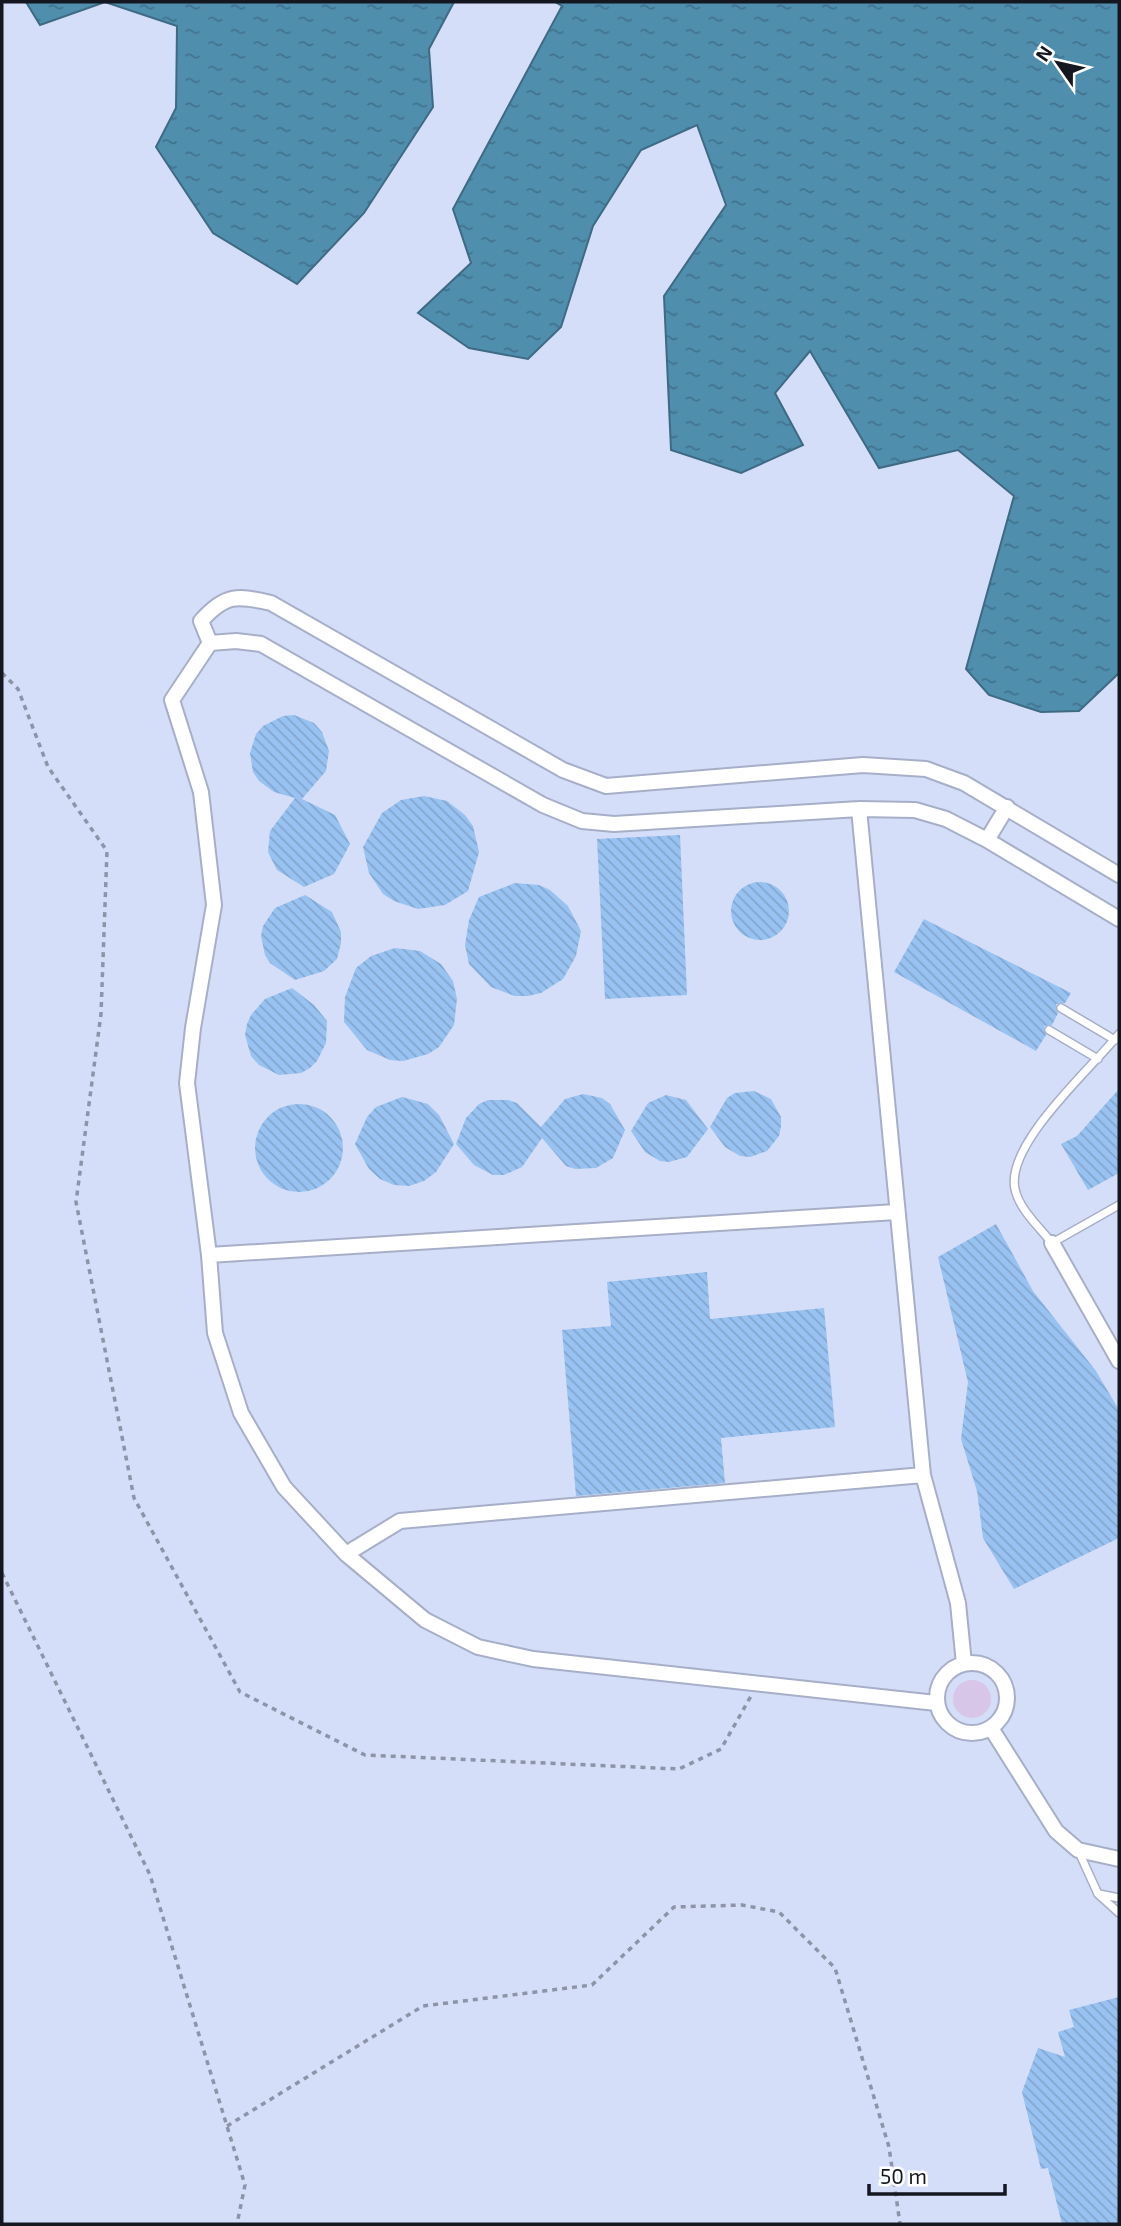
<svg xmlns="http://www.w3.org/2000/svg" width="1121" height="2226" font-family="'Exo 2',sans-serif">
  <style>
    .green { fill: #d7c6e7 }
    .water { fill: url(#water-ripples); stroke: #3e6a83; stroke-width: 2 }
    .building { fill: url(#building-back-hatch) }
    .lines { fill: none; stroke-linecap: round; stroke-linejoin: round }
    .service-casing { stroke: #a7afc8; stroke-width: 10 }
    .minor-casing { stroke: #a7afc8; stroke-width: 18 }
    .path { stroke: #8d94a8; stroke-width: 3.5; stroke-dasharray: 5 5; stroke-linecap: butt }
    .service { stroke: #fff; stroke-width: 7 }
    .minor { stroke: #fff; stroke-width: 14 }
  </style>
  <defs>
    <pattern id="water-ripples" width="26" height="14" patternUnits="userSpaceOnUse" patternTransform="scale(1.75)"><rect width="26" height="14" fill="#508eae"/><path d="M2 4q2-2 4 0t4 0M15 11q2-2 4 0t4 0" fill="none" stroke="#41738d"/></pattern>
    <pattern id="building-back-hatch" width="6" height="6" patternUnits="userSpaceOnUse" patternTransform="scale(1.75)"><rect width="6" height="6" fill="#98c2f1"/><path d="M-1 5l2 2M0 0l6 6M5-1l2 2" fill="none" stroke="#82a6ce"/></pattern>
  </defs>
  <rect width="100%" height="100%" fill="#d5def8"/>
  <path class="green" d="M953 1699a19 19 0 1 1 38 0a19 19 0 1 1-38 0Z"/>
  <path class="water" d="M26 2H454L429 49 433 107 364 213 297 284 213 233 156 147 176 108 177 26 105 2 40 25Z
    M555 2H1119V673L1079 711 1041 712 989 695 966 669 1014 496 958 450 879 468 810 351 775 393 803 445 741 473 671 450 664 296 726 205 697 125 641 150 593 226 561 327 528 359 469 348 418 313 471 263 453 209 562 6Z"/>
  <path class="building" d="M294 715 314 723 322 732 329 751 326 771 302 799 335 815 350 844 334 874 304 887 277 870 268 852 270 831 295 798 274 792 259 781 253 772 250 753 256 734 263 726 283 716Z
    M424 796 447 801 465 815 473 826 479 852 468 891 445 905 418 909 394 901 383 894 369 873 363 847 382 813 401 800Z
    M680 835 687 995 605 999 597 839Z
    M731 911a29 29 0 1 1 58 0a29 29 0 1 1-58 0Z
    M515 883 539 885 550 890 568 906 581 931 576 956 563 979 541 993 528 996H515L491 987 469 964 465 945 469 920 479 897Z
    M305 895 332 912 341 932V943L337 959 324 971 295 980 270 963 265 955 261 936 263 926 275 908Z
    M924 919 1071 993 1065 1003 1056 1004 1058 1013 1052 1025 1044 1026 1046 1035 1036 1051 894 972Z
    M395 948 420 951 441 964 453 981 457 999 454 1025 439 1047 428 1054 403 1061 390 1060 367 1050 344 1022 345 997 356 968 371 956Z
    M292 988 314 1005 327 1021 326 1043 317 1061 310 1068 301 1073 279 1075 259 1065 251 1056 245 1035 247 1024 251 1015 265 999Z
    M1119 1089V1173L1088 1190 1061 1144 1077 1136Z
    M754 1091 771 1099 781 1117V1126L779 1136 767 1151 750 1157 740 1156 725 1147 710 1127 727 1098 735 1093Z
    M583 1094 602 1098 610 1104 625 1130 613 1158 596 1168 575 1169 566 1166 542 1138 522 1167 504 1175H493L474 1165 456 1144 466 1118 479 1104 488 1100H508L517 1103 541 1127 565 1099Z
    M666 1095 686 1100 708 1129 687 1157 669 1162 660 1161 645 1152 631 1131 648 1103Z
    M402 1097 428 1104 439 1115 454 1144 436 1172 424 1181 409 1186 394 1185 380 1179 369 1169 355 1144 367 1117 376 1107Z
    M255 1148a44 44 0 1 1 88 0a44 44 0 1 1-88 0Z
    M996 1224 1033 1291 1096 1371 1119 1410V1538L1014 1589 983 1538 977 1491 961 1439 968 1382 938 1257Z
    M707 1272 710 1319 824 1308 835 1427 721 1438 725 1483 576 1496 562 1330 611 1326 607 1282Z
    M1119 1997V2224H1062L1048 2168 1041 2169 1022 2092 1038 2048 1065 2057 1058 2032 1074 2027 1069 2010Z"/>
  <g class="lines">
    <defs>
      <path id="service" d="M1061 1008 1115 1040
        M1049 1030 1098 1059
        M1119 1034C1092 1068 1005 1144 1015 1189 1019 1209 1040 1228 1052 1243L1119 1205
        M1078 1850 1098 1894 1119 1913
        M1099 1894 1119 1898"/>
      <path id="minor" d="M210 643 172 700 201 792 214 905 193 1028 187 1083 209 1255 215 1333 241 1413 284 1487 346 1554 425 1620 478 1647 533 1659 936 1703
        M210 643 201 621C225 594 237 595 271 603L563 770 606 786 863 765 926 769 964 783 1119 875
        M210 643 236 641 261 644 543 805 582 821 614 824 859 809 915 810 946 819 987 840 1119 919
        M859 809 923 1475 958 1603 964 1664
        M987 840 1007 807
        M1052 1243 1119 1361
        M209 1255 896 1212
        M346 1554 400 1521 923 1475
        M937 1698a35 35 0 1 1 70 0a35 35 0 1 1-70 0Z
        M991 1728 1056 1831 1078 1850 1119 1859"/>
    </defs>
    <use href="#service" class="service-casing"/>
    <use href="#minor" class="minor-casing"/>
    <path class="path" d="M2 673 18 689 48 767 107 851 101 1014 76 1202 134 1498 240 1692 365 1755 679 1769 721 1749 751 1696
      M2 1573 150 1875 245 2185 237 2224
      M227 2126 423 2006 592 1985 674 1907 742 1905 779 1912 835 1968 889 2147 900 2224"/>
    <use href="#service" class="service"/>
    <use href="#minor" class="minor"/>
  </g>
  <rect width="1121" height="2226" fill="none" stroke="#141720" stroke-width="7"/>
  <g transform="translate(1058 63) rotate(304)" stroke="#ffffff" stroke-width="5" paint-order="stroke">
  <path d="M0-5L12 26L0 18L-12 26Z" fill="#141720"/>
  <text y="-10" font-size="19" font-weight="bold" text-anchor="middle" fill="#141720">N</text>
  </g>
  <path d="M869 2184v10h136v-10" fill="none" stroke="#141720" stroke-width="3.5"/>
  <text x="880" y="2184" font-size="21" fill="#141720" stroke="#ffffff" stroke-width="5" paint-order="stroke">50 m</text>
</svg>
